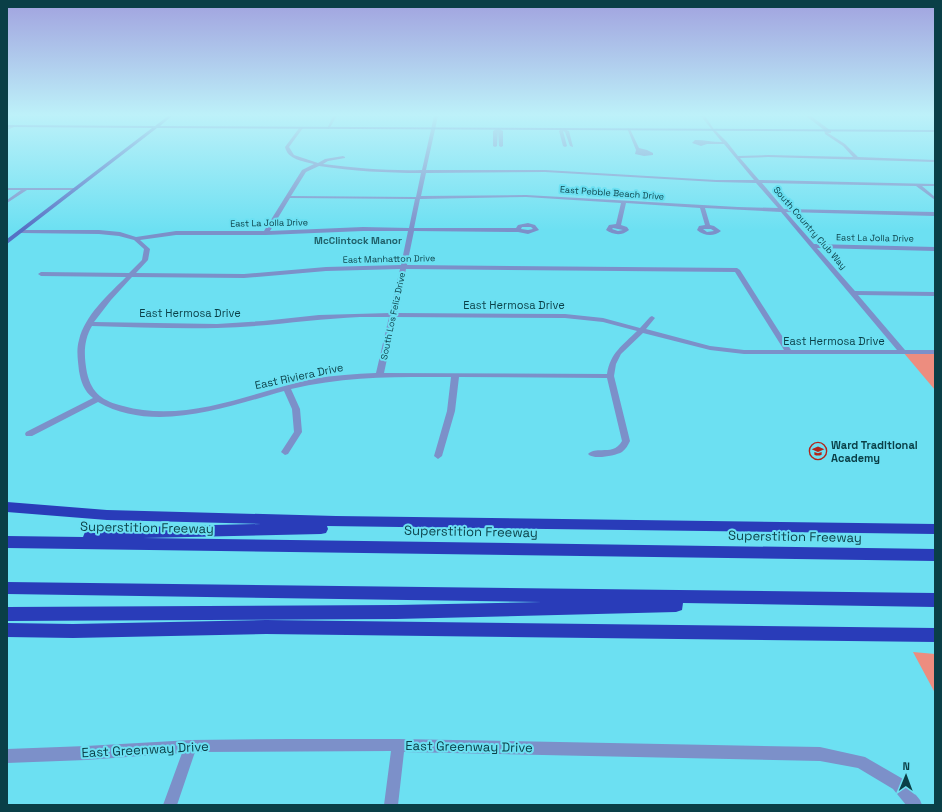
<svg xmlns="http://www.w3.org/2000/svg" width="942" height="812" font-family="'Space Grotesk',sans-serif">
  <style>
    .green { fill: #ed8d7f }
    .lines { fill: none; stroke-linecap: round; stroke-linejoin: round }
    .minor { fill: #7c90c9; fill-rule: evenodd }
    .tertiary { fill: #7c90c9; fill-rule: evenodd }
    .secondary { fill: #5670c4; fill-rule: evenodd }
    .motorway { fill: #293cb9; fill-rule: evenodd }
    .labels { text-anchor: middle; stroke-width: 4; stroke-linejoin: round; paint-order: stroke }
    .far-street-label { font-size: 9px; fill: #0a3f47; stroke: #6ce0f2 }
    .far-neighbourhood-label { font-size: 10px; font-weight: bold; fill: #1f5e68; stroke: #6ce0f2 }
    .street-label { font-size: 11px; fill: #0a3f47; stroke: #6ce0f2 }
    .poi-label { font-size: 11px; font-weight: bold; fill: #0a3f47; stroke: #6ce0f2; text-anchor: start }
    .near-street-label { font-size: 13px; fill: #0a3f47; stroke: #6ce0f2 }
  </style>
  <rect width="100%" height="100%" fill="#6ce0f2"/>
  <path class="green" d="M903 352H935V390Z
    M913 652 935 654V693Z"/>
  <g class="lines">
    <path class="minor" d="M333 116H337L329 129H327Z
      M434 116H438L426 170H545L716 180H754L724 144H707L701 146 692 143 695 140C704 140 712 142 722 142L712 130 714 129 727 142 738 156 768 155 853 157 843 146 825 134 824 130 806 116H811L831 131V133H828L845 144 858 157 935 160V162L768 157 740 158 759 180 935 184V186H922L935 197V200L916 186 762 183 784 209 935 212V216L786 212 814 244 935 247V251L817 248 855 291 935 292V296L858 295 905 350H935V354H744L710 350 643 333 621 354 616 364 614 376 630 441C628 445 626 449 622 452 615 456 593 460 588 454 596 445 613 457 622 441L607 378 459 377 455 411 442 456 438 459 434 456 447 411 451 377C396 377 345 376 291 389L300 409 302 432 288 454 285 455 281 452 294 432 292 409 284 391C227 407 154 434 98 402L32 436H26L25 434 26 432 93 398C84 391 81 382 79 371 78 361 76 350 79 340 85 315 108 295 126 277L41 276 38 274 41 272 129 273 142 260 144 249 134 240 119 236 99 234 21 233 19 232V230H99L120 232 136 237 176 231H264L302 170 314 164C303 161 288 160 285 147L300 127 303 128 289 147 294 155 318 163 325 159 343 156 345 157V158L328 161 323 164C357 168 388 171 422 170ZM319 166C354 171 385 173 421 173L416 197 291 196 306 172ZM545 172 716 182 756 183 778 208 738 207 526 195 421 196 426 173ZM526 197 621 203 616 224 609 225 606 230C613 235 622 236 629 230L627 227 621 225 626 203 700 208 705 225 699 226 697 230C704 236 714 237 721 231L714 226 710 225 705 208 781 212 897 350H791L740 270 737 268 407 265 414 231 518 232 528 234 539 230 535 225 528 223 518 225 516 228H414L420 199ZM290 198 415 199 409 228 363 227 270 231ZM522 227H531L533 229 528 230 521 229ZM613 228 623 230 618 231 612 229ZM703 229H711L714 231 707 232ZM363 231H408L401 265 326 267 244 274 136 273 148 260 150 249 140 240 176 235H266ZM400 269 390 313 319 315 263 321 217 324 94 322 111 300 132 277 244 278 326 271ZM406 269 735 272 784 350H744L710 346 646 329 655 318 652 316 650 317 640 328 603 318 565 314 397 313ZM360 317H389L376 373C355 374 334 375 313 379 251 392 187 424 123 406 103 401 92 394 87 373 84 357 83 341 92 326 133 327 175 329 217 328 265 327 312 319 360 317ZM396 317 565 318 603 322 637 331C623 345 610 353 607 374L384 373Z
      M13 125 14 127 7 130V127Z
      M498 128 503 131V146L501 147 499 146 498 131 497 146 495 147 493 146V131Z
      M562 128 569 131 573 147 570 146 565 132 563 131 567 146 565 147 563 146 559 131Z
      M627 128 630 129 639 148 647 150 653 153V155L644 156 635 154 636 150Z
      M7 188H76L78 189 76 190H27L7 203V200L21 190H7Z
      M290 739H398L820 747 865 757 903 779 920 800 922 805H906L893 789 858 768 820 761 404 752 398 805H384L391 751 195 752 177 805H163L182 753 86 760 7 763V749L86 746 191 740Z"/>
    <path class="tertiary" d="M701 116H705L715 131H713Z"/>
    <path class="secondary" d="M168 116H172L160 126 935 130V132L157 128 7 244V239L152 128 7 127V125L155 126Z"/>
    <path class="motorway" d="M7 502 107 510 336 516 935 524V534L327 526 328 529 326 533 321 534 143 538 935 549V561L7 548V536L83 537 85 532 90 530 170 526 261 524 107 520 7 512Z
      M7 582 935 593V607L683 603 682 610 676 612 396 619 7 621V607L396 605 542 602 7 594Z
      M266 620 935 628V642L266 634 73 638 7 637V623L73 624Z"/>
  </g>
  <linearGradient id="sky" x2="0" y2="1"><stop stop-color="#a1a2df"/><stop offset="0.5" stop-color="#bdf1f9"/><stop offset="1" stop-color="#bdf1f9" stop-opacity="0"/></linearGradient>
  <rect width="942" height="230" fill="url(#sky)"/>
  <defs>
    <symbol id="school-ring" viewBox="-11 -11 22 22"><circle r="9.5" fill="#6ce0f2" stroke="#b3241a" stroke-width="1.5"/><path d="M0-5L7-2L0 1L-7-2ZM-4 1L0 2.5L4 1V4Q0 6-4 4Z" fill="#b3241a"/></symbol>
  </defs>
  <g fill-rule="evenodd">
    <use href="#school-ring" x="808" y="441" width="20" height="20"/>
  </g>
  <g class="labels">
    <g class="far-street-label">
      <text transform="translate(612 193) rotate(4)" y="3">East Pebble Beach Drive</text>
      <text transform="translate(269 223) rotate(-1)" y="3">East La Jolla Drive</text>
      <text transform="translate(810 228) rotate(49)" y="3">South Country Club Way</text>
      <text transform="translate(875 238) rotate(1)" y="3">East La Jolla Drive</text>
      <text transform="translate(389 259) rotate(-1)" y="3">East Manhatton Drive</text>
      <text transform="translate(393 316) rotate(-78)" y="3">South Los Feliz Drive</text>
    </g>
    <g class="far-neighbourhood-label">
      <text x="358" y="244">McClintock Manor</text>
    </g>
    <g class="street-label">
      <text x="514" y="309">East Hermosa Drive</text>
      <text x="190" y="317">East Hermosa Drive</text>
      <text x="834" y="345">East Hermosa Drive</text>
      <text transform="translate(299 376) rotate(-12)" y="4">East Riviera Drive</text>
    </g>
    <g class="poi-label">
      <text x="831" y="449">Ward Traditional<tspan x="831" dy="13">Academy</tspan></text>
    </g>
    <g class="near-street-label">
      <text transform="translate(147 527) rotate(1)" y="5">Superstition Freeway</text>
      <text transform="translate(471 531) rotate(1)" y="5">Superstition Freeway</text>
      <text transform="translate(795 536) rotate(1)" y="5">Superstition Freeway</text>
      <text transform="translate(469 746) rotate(1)" y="5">East Greenway Drive</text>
      <text transform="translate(145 749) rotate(-3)" y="5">East Greenway Drive</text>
    </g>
  </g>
  <rect width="942" height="812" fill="none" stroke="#0a3f47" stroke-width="16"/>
  <g transform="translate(906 776) rotate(1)" stroke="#6ce0f2" stroke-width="3" paint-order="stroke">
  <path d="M0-3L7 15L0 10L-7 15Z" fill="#0a3f47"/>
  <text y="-6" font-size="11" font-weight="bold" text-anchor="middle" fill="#0a3f47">N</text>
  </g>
</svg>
